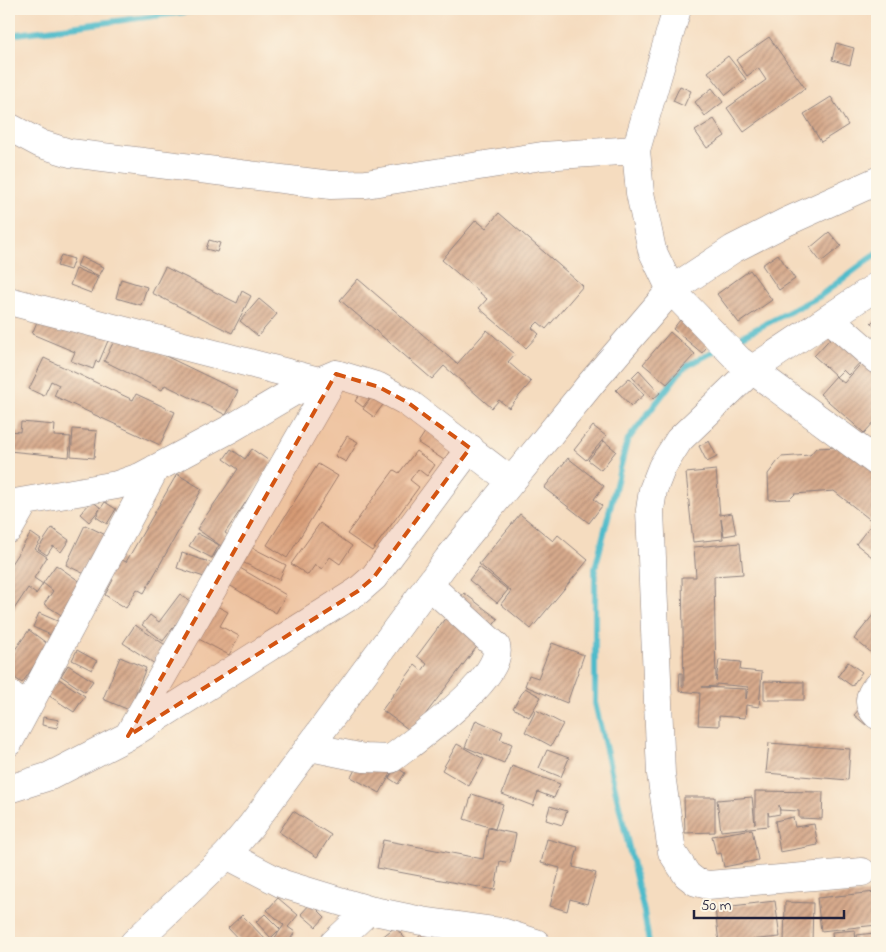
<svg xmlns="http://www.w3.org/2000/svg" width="886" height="952" font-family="'Indie Flower',sans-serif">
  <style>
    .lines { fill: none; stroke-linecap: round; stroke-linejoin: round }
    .stream { stroke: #4fbbca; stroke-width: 6 }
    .building { fill: url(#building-hatch); fill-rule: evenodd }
    .minor-casing { stroke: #8c7f7d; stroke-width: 29 }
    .major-casing { stroke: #8c7f7d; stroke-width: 29 }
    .minor { stroke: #fff; stroke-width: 28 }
    .major { stroke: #fff; stroke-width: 28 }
    .marked { fill: #d45411; fill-opacity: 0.2; stroke: #d45411; stroke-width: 4; stroke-dasharray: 10 6; stroke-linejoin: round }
  </style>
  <defs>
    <pattern id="building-hatch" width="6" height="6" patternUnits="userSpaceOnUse" patternTransform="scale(1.25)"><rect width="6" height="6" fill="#d7aa8c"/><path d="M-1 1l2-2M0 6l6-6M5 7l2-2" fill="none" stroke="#ae8a74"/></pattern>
  </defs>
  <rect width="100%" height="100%" fill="#fcf5e5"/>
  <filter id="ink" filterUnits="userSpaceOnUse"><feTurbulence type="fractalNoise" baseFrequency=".02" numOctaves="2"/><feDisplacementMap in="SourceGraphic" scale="10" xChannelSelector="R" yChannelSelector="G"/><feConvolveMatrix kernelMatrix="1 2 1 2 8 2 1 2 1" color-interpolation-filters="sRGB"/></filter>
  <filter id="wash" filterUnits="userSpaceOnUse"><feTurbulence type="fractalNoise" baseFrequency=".0096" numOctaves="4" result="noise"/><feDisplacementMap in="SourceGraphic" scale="20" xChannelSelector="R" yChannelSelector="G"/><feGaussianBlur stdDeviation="1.12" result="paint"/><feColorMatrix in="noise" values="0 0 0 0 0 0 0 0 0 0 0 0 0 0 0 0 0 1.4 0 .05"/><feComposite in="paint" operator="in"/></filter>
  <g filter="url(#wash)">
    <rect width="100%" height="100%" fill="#f5dcbf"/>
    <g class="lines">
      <path class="stream" d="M9 35 208 9
        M731 342 820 296 877 253
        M649 943 644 912 595 703V569L627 441 683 368 718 349"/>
    </g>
    <g id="blocks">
      <path class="building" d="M76 9H91V12L76 11Z
        M96 9H107L97 13Z
        M769 37 805 88 744 132 727 108 766 80 758 68 747 76 736 60Z
        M836 43 854 48 850 65 832 60Z
        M728 56 746 79 726 95 708 72Z
        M680 86 691 91 684 106 673 101Z
        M712 88 723 102 705 116 695 102Z
        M831 97 848 125 821 142 804 114Z
        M714 119 725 136 707 148 695 131Z
        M499 213 583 286 546 329 538 322 532 328 539 334 526 348 479 308 487 299 442 260 476 220 486 228Z
        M829 232 841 246 821 262 810 248Z
        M209 240 220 243 217 252 206 249Z
        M778 254 795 279 779 290 762 265Z
        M61 255 74 259 70 270 57 266Z
        M81 257 104 267 99 276 77 266Z
        M165 267 237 303 242 291 251 296 232 333 152 293Z
        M76 269 98 277 91 293 70 285Z
        M750 270 772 300 739 323 717 294Z
        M121 279 147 287 141 305 116 298Z
        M358 279 457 364 487 330 515 354 508 362 531 382 509 408 499 400 492 408 444 366 432 379 340 300Z
        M259 299 277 314 258 336 240 321Z
        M43 307 110 336 99 362 96 361 93 369 71 361 75 352 32 334Z
        M877 317V329L871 323Z
        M680 320 709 344 702 353 673 329Z
        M838 330 866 356 848 375 843 370 836 377 844 383 865 359 877 371V419L864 433 820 394 836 376 814 356Z
        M670 332 695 354 667 384 643 364Z
        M118 333 238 391 226 415 165 385 162 390 104 361Z
        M44 358 133 400 136 394 175 412 160 445 54 396 59 385 51 381 44 396 29 389Z
        M639 370 660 393 653 399 632 377Z
        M629 378 644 395 631 406 616 390Z
        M364 389 372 395 363 407 355 401Z
        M374 394 385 402 374 417 363 409Z
        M21 422 55 425 54 436 71 437 69 457 9 451V431L20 432Z
        M593 426 606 436 586 460 574 450Z
        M73 429 97 431 94 458 71 456Z
        M427 429 453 446 444 460 418 443Z
        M347 436 358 442 346 462 335 456Z
        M604 441 616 451 601 470 588 460Z
        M709 441 717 457 707 462 699 446Z
        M837 447 877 463V561L856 544 873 522 834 491 795 494 790 499 769 500 768 474 781 457 810 455 816 448Z
        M231 449 245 459 252 449 272 463 225 533 234 539 220 559 214 556 221 546 197 529 238 469 224 459Z
        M416 451 435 465 427 476 418 469 410 480 419 487 372 551 347 534 394 470 399 473Z
        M568 458 604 486 594 499 602 506 589 523 544 488Z
        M318 464 338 476 287 558 267 545Z
        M716 470 720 515 732 513 736 534 724 536 721 519 723 539 693 542 686 473Z
        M177 474 202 489 144 593 137 589 126 608 105 595 113 580 106 576 117 557 126 562Z
        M92 501 101 508 105 502 116 509 107 524 96 517 100 509 89 522 80 514Z
        M520 514 553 541 558 535 588 560 531 629 501 604 511 591 479 564Z
        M320 523 352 546 340 564 330 557 322 569 315 565 308 575 291 564Z
        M85 525 110 537 91 577 66 565Z
        M52 528 69 540 61 552 53 546 47 555 38 549Z
        M31 533 41 540 35 549 47 557 34 578 43 584 36 594 28 588 9 617V567Z
        M197 533 219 545 212 558 189 546Z
        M740 543 743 574 714 576 716 681 719 660 741 662 740 670 762 672 759 707 746 705 745 718 719 716V726L698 725 700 693 679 691 680 673H682V686H684L682 577H696L694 547ZM716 684 748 687 746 699V689L702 687 716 686Z
        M249 546 286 565 279 580 242 562Z
        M182 553 212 563 207 578 177 568Z
        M56 565 88 587 66 618 44 604 53 591 43 583Z
        M479 567 508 590 497 603 469 580Z
        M240 568 286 595 276 613 229 585Z
        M464 593 498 619 412 732 382 710 415 665 422 671 427 664 417 656Z
        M180 594 192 603 163 641 142 625 150 615 159 622Z
        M213 604 228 612 220 626 239 636 229 655 195 637Z
        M877 610V657L854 639Z
        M39 613 62 623 55 637 33 627Z
        M135 625 170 648 158 666 123 643Z
        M29 630 49 645 22 683 9 674V658Z
        M552 643 584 655 567 703 525 686 529 675 538 678Z
        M77 650 97 661 92 670 72 660Z
        M120 657 146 668 129 710 103 699Z
        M848 662 862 672 852 686 838 676Z
        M68 665 93 681 85 692 61 676Z
        M59 679 85 696 74 712 48 695Z
        M764 681 804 682V700H764Z
        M525 688 541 697 529 717 513 708Z
        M861 707 873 717 866 725 854 715Z
        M536 710 563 724 551 746 525 732Z
        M43 717 59 720 57 728 42 725Z
        M476 720 503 732 500 739 512 744 504 763 465 747Z
        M769 743 850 749 848 780 766 773Z
        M457 744 484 759 469 786 442 770Z
        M547 750 569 758 561 777 539 768Z
        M364 753 393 770 380 793 351 777Z
        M512 766 560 784 554 798 538 792 533 806 502 794Z
        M396 767 405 773 398 784 389 778Z
        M755 791 823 792 822 819 799 818V811L780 810 779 805 780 814 769 816 768 812V826L721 831 717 800 752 797 755 824Z
        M472 794 503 804 495 829 464 819Z
        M684 797H715V832L685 833Z
        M550 806 567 811 562 825 546 820Z
        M293 811 331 835 317 857 279 832Z
        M793 817 795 827 814 824 818 845 780 852 775 821Z
        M488 828 516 834 510 863 500 861 495 890 377 868 383 840 483 859Z
        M752 829 758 860 724 867 721 853 716 854 712 836Z
        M547 839 578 847 573 867 596 873 587 904 570 899 567 911 550 906 560 868 541 863Z
        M876 892 877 925 821 931 817 898Z
        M278 898 298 915 288 927 295 932 289 941 292 943H271L284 925 267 910Z
        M775 901 780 937 719 943 715 908Z
        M785 902 813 903 812 943H784Z
        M311 903 325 917 316 927 301 914Z
        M265 914 280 929 271 938 256 922Z
        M242 915 269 943H242L228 928Z
        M395 927 409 943H385L381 938Z
        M855 930 856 943H833L832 932Z
        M422 933 436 943H414Z
        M874 933 876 943H858L857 935Z
        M783 940V943H763V942Z"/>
    </g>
  </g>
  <g filter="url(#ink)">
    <use href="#blocks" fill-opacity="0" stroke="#8c7f7d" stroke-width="1"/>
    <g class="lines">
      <defs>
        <path id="minor" d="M677 9 636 150 640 193 652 250 671 290 739 360 877 462
          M9 127 41 144 70 153 331 185 366 184 542 156 636 150
          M9 301 319 381
          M829 318 877 360
          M9 504 117 485 140 477 230 429 293 392 336 374
          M9 529 24 503
          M877 686C868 696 867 705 877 715
          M9 694 28 706
          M130 735 358 591 374 577 470 448
          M9 742 155 469
          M310 747 364 758 391 759C414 741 506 677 496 646L429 585
          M9 789 50 776 128 736 336 374 379 387 407 402 511 481
          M227 855 283 884 369 910 422 921 502 932 536 943
          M862 872 708 885 696 882 687 875 672 852 661 774 650 510 653 490 662 467 679 440 753 369 877 286
          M334 943 369 910"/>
        <path id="major" d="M134 943 227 855 251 826 448 559 593 381 671 290 733 249 786 222 877 181"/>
      </defs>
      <use href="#minor" class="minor-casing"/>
      <use href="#major" class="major-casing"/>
      <use href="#minor" class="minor"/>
      <use href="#major" class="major"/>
    </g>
  </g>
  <path class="marked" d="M336 374 379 387 407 402 470 448 374 577 358 591 128 736Z"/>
  <rect width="886" height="952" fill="none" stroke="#fcf5e5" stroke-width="30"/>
  <path d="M694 910v8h150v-8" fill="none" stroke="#22223b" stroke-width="2.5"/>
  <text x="701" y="910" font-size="15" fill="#22223b" stroke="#fcf5e5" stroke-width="4" paint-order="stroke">50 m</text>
</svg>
